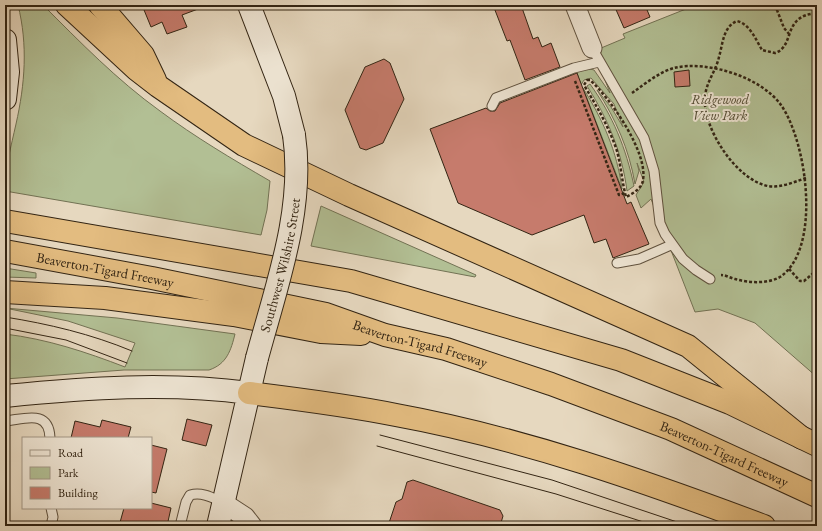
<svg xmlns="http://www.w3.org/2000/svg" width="822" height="531" font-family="'EB Garamond',serif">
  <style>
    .green { fill: #b2bf94; stroke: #727254 }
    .building { fill: #c67b6c; stroke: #322413 }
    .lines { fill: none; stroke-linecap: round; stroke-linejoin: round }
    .lane-casing { stroke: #5f513e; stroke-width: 11 }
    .street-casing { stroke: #5f513e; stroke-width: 21 }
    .secondary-casing { stroke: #322413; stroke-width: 24 }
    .highway-casing { stroke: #322413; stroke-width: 24 }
    .path { stroke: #322413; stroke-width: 2.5; stroke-dasharray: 3 2; stroke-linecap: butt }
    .lane { stroke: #efe6d5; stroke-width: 9 }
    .street { stroke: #efe6d5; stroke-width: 19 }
    .secondary { stroke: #efe6d5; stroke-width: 22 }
    .highway { stroke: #e3bc80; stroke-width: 22 }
    .tram { stroke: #322413; stroke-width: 1 }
    .secondary-bridge-casing { stroke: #322413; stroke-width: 24; stroke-linecap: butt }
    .secondary-bridge { stroke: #efe6d5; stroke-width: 22 }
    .labels { text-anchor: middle; stroke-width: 4; stroke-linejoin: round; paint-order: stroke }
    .park-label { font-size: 14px; font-style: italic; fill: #524b33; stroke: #efe6d5 }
    .street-label { font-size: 14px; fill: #322413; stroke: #efe6d5 }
  </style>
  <rect width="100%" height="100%" fill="#e6d8bf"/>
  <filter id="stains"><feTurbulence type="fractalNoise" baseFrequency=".005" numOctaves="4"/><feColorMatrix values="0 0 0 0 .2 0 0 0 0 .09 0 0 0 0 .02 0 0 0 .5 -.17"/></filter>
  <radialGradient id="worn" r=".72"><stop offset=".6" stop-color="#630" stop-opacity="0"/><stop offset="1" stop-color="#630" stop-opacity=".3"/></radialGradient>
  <path class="green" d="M18 5H43C80 42 117 80 160 111 195 137 232 159 270 181L267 210 261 235 5 191C5 167 11 147 16 124 25 84 28 45 18 5Z
    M696 5H817V377L755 323 718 309 695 312 651 199 641 208 636 195 644 182 637 163 639 171 635 184C629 149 616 120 597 90L611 107 623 127 614 104 591 78 584 80 581 85 576 70 586 68 594 70 610 93 594 51 625 38 623 34Z
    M590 84C613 116 626 148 634 186L627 191C622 152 608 119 587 86Z
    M583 88C603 120 617 151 622 189Z
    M321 206 476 275 475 277 311 246Z
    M5 268 36 273V278L5 277Z
    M5 308 117 318 235 334C231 350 227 364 209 370H124L5 379V334C47 339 86 352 125 367L135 343 68 321Z"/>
  <path class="building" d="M142 5H206V6L182 15 187 27 167 34 162 22 151 27Z
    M493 5H521L533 39 538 37 542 47 551 43 560 67 525 80 510 40 507 41Z
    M614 5H645L650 17 624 28Z
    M384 59 390 63 404 99 383 143 366 150 360 148 345 110 365 67Z
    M689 70 690 86 675 87 674 72Z
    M577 73 627 204 631 202 649 244 613 258 606 239 594 243 584 215 532 235 458 203 430 129 486 108 490 111H495L500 103Z
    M187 419 212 425 206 446 182 440Z
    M102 420 131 427 128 438H71L75 421 100 427Z
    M151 445 167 449 156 493 151 492Z
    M413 480 500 510 503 516 500 526H388L396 502 402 499 407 482Z
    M151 503 171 508 167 526H119L124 508H151Z"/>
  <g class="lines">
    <defs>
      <path id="lane" d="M592 48 644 138 654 171 660 223 665 234 683 259 696 270 710 279
        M492 106 496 98 574 68 599 62
        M617 263 639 259 671 245
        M5 421C25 419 49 409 50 438
        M51 508 53 517 51 526
        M180 526 186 502 190 495C202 492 211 497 222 502"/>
      <path id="street" d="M575 5 592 48
        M222 502 245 517 252 526"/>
      <path id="secondary" d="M249 5 284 96 294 135
        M5 40 8 72 5 99
        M5 396C87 388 167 382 249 393
        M218 526 257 358"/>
      <g id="highway">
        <path d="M67 5 136 69 158 86 244 145 349 195 688 346 802 438"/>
        <path d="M100 5 143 55 155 80"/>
        <path d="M5 221 351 281 621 360 730 403 817 445"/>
        <path id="s1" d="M5 251 152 278 326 314 385 335 446 349 551 384 671 429 817 496"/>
        <path d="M5 292 105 298 234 315 321 332 361 334"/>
        <path d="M249 393C298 399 347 405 396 415 522 438 644 481 764 526"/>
      </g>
    </defs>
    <use href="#lane" class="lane-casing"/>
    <use href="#street" class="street-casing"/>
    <use href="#secondary" class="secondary-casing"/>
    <use href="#highway" class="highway-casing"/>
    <path class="path" d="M775 5 784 28 789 34
      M587 80H590C610 98 648 152 643 180 642 188 634 193 626 197 622 182 621 166 617 151 609 127 597 107 584 85Z
      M575 81 619 195 625 193
      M632 93C645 84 659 72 674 68 707 60 761 77 781 105 807 142 822 249 780 277 767 284 749 283 735 279 730 278 726 275 721 275
      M806 178C794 182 781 188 768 186 736 180 702 127 705 97 706 82 716 71 719 57 723 43 723 27 737 21 750 24 756 40 762 50L775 53C796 46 781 16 817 13
      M789 269 800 281H804L817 270"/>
    <use href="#lane" class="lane"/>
    <use href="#street" class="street"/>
    <use href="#secondary" class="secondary"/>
    <use href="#highway" class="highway"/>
    <path class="tram" d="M5 317C49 324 91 334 132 351
      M5 328 66 340 127 363
      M380 435 552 480 689 526
      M377 446 556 494 656 526"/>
    <defs>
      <g id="secondary-bridge">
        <path id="s2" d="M257 358C276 287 305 209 294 135"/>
      </g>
    </defs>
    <use href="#secondary-bridge" class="secondary-bridge-casing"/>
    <use href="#secondary-bridge" class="secondary-bridge"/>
  </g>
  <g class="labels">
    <g class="park-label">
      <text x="720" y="104">Ridgewood<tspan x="720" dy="16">View Park</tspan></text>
    </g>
    <g class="street-label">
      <text dy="5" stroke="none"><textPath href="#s2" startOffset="96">Southwest Wilshire Street</textPath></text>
      <text dy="5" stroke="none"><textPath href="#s1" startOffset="102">Beaverton-Tigard Freeway</textPath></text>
      <text dy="5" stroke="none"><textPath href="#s1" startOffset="426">Beaverton-Tigard Freeway</textPath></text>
      <text dy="5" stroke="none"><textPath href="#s1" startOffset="750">Beaverton-Tigard Freeway</textPath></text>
    </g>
  </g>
  <rect width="822" height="531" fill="none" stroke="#e6d8bf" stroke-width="20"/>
  <rect x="6" y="6" width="810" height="519" fill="none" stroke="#322413" stroke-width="2"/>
  <rect x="10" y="10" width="802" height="511" fill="none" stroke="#322413"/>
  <rect x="22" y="437" width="130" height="72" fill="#efe6d5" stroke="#a39887"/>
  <rect x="30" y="450" width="20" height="6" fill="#efe6d5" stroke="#a39887"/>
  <text x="58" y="457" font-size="12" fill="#322413">Road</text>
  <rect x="30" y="467" width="20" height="12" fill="#b2bf94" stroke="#a39887"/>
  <text x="58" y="477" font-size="12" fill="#322413">Park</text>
  <rect x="30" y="487" width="20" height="12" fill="#c67b6c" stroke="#a39887"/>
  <text x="58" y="497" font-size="12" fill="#322413">Building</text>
  <rect width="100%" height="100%" filter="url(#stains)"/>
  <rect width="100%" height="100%" fill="url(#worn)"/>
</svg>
